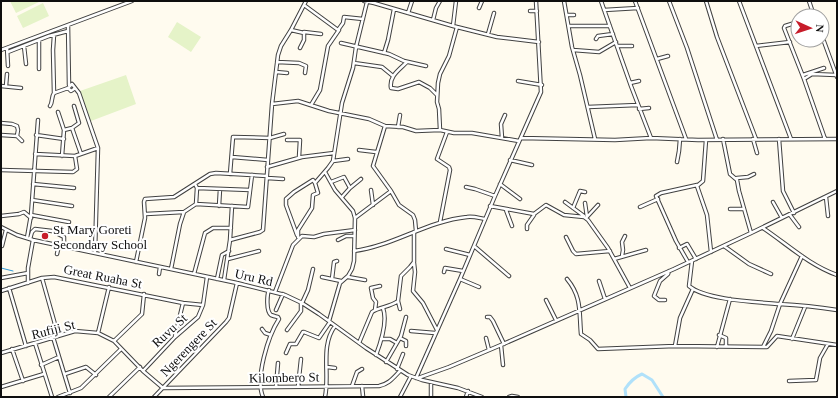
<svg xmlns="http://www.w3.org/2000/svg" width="838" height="398" font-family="Georgia,serif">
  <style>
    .pitch { fill: #e5f3c8 }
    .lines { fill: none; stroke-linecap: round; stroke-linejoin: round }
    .stream { stroke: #329ad6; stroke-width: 1 }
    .river { stroke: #b0e1fa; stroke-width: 3 }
    .minor-casing { stroke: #414141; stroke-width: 4.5 }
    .minor { stroke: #fff; stroke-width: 2.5 }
    .poi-dot { fill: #c71c2a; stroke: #fff; stroke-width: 1.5 }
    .labels { text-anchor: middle; stroke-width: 4; stroke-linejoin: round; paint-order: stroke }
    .poi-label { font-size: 13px; fill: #0e0e0e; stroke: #fff; text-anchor: start }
    .street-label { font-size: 13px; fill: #0e0e0e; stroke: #fff }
  </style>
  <rect width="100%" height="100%" fill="#fffbef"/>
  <path class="pitch" d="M10 1H41L16 13Z
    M43 3 49 16 23 28 17 16Z
    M177 22 201 37 191 52 168 37Z
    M126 75 136 104 91 121 80 91Z"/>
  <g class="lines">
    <path class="stream" d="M1 268 13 271"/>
    <path class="river" d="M626 397 625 389C629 383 635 377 642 374L652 380 663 397"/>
    <defs>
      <path id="minor" d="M364 1 374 3 453 26 497 37 539 42
        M564 1 572 47 580 75 595 139
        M601 1 631 86 651 138
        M635 1 686 139
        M669 1 687 48 717 140
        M706 1 717 37 756 139
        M739 1 791 139
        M809 1 814 16
        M304 5 338 30 343 23 344 17 363 19
        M479 8 482 1
        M604 10 638 8
        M530 11H537
        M408 13 412 1
        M567 15H574
        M433 20 436 8 440 1
        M798 22 785 26 784 28 804 79 825 139
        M68 25 69 85
        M453 26 456 1
        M569 26H610
        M291 30 304 33V40L300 48
        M304 32 321 34
        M488 34 494 13
        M822 36 837 77
        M596 39 598 36 613 34
        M39 40V69
        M341 43 389 54 404 61 426 66
        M24 46 26 64
        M617 46H632
        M756 46 790 42
        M7 48 8 66
        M1 50 132 1
        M573 50 599 52 616 42
        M8 52 49 36 68 31
        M384 53 388 40 394 9
        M657 59 668 56
        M277 62 299 63 306 66 305 73
        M407 62C399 70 389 76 391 88L398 89 419 82 430 88 437 95
        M354 63 382 67 393 76
        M276 72 287 73
        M803 75 824 68
        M804 79 812 74 836 75
        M518 81 542 85
        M630 83 639 81
        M1 86 21 88
        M6 86 7 74
        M74 89 71 91 68 88 72 84 79 93 98 148 95 253
        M54 93 53 50 54 35
        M272 104 298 101 329 111 369 119 385 126 403 127 416 131 440 130 454 133H472L519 141
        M311 105 320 90 328 46 339 30
        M50 106C53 102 51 97 54 93L68 88
        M74 106 79 123 72 128 81 154
        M588 107 638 105
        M639 109 649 108
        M58 112 64 130
        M1 123 12 124 17 126 18 130 17 136 22 141
        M385 126 373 166 391 191 399 205 413 215 415 220 416 231
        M398 127 400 115
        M440 130 439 109 437 102 438 83 440 74 449 56 457 27
        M1 135 17 136
        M36 135 64 139
        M502 138 501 124 505 115
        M521 138 615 140 651 138 698 140 837 139
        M723 139 730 174 737 180 739 191 751 233
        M753 139 757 153
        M779 139 783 191 794 213
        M287 140H300L299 157
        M706 140 703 181 697 186 707 215 711 252
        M359 150 376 152
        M35 154 75 156 98 148
        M62 156 64 130 72 128
        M232 157 268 160
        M510 160 532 165
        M333 161 348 159
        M677 162 679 151 680 139
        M267 167 302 157 334 153
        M1 170 73 172 77 169 75 156
        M325 172 335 190 353 211 355 218 354 261 352 269 348 276 340 283 329 321
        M230 174 233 137 270 138 284 134
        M267 178 283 179
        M737 178 748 177 754 174
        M331 182 344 177 350 188
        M33 184 74 188
        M195 184 197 188 196 204
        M500 184 520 199
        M466 187 475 189 495 196
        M197 188 250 190
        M371 190 373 205
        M342 197 350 188 361 179
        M826 197 828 216
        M32 200 72 206
        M565 202 584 216
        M773 202 782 218
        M585 203 587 217
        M219 206 220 189
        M490 206 534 214 546 205 564 215 584 217 588 220 608 248 630 288
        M640 207 658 199
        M573 208 580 191 585 192
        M730 209H744
        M506 210 512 226
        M146 214 184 212
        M31 215 69 222
        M790 215 799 227
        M1 216 19 214 24 212 31 218
        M355 218 391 191
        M586 218 598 205
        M440 222 450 170 449 167 437 159 447 132
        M1 227 17 235 33 240 237 283 285 295 302 303 319 314 366 348 408 375 422 380 458 388 482 397
        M763 228C787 244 809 265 837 275
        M527 229V225L534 215
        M297 235 286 205V199L294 192 313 180 315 183
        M298 237V230L312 208 313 195 318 193 315 183 328 168 333 161 342 103 353 68 356 47 367 2
        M566 237 573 251 576 254 610 251
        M27 238 31 215 38 120
        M30 239 32 232 35 229 52 231 64 237V246
        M230 240 260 232 263 230 272 104 278 55 281 46 291 30 306 1
        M338 240 346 236H354
        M2 246 6 230
        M474 246 509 276
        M724 246 749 264 771 274
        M679 248 687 244 696 259
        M446 249 470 255
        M354 251C393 246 427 221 467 217 473 216 479 218 485 219
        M57 254 59 245
        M622 256 623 250 622 242 625 236
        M228 259 259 251
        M614 259 646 250
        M692 261 689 286C705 300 757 302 779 304 798 305 818 307 837 310
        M136 262 145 218 144 202 145 199 174 197 210 174 216 173 267 176
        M688 262 676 241 656 196 661 193 697 185
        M414 263 415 272 413 291 423 303 437 330
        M171 269 180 224 184 212 196 204 248 207 252 175
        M444 272 445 268 463 271
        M159 274 160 267
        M194 274 205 233 213 228H231
        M322 277 341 281
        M348 277 365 280
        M1 278 28 273
        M42 278 58 335
        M217 279 222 255 229 251
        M332 279 334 262 337 261
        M460 279 479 287
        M567 279C582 297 579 312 581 334L590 340 598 349 675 346 767 347 777 336 837 345
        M224 280 230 240 232 206
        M599 281 605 299
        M28 283V268L33 240
        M9 288 26 346
        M1 291 42 278 54 277 183 303 203 305
        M275 292 293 245 302 236 314 237 324 234 355 230
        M546 300 556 320
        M665 300H659L654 296 660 281 668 274 669 271
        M398 301 400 309
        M302 303 308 290 313 269
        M276 310 283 294
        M375 310 376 302 373 298 371 288 380 286
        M487 317H490L493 321 504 344
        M262 329 265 333 271 335
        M287 330 301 311V302
        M411 331 435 333
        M98 333 109 287
        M719 335 726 338V346
        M175 336 183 303
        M53 337 70 393
        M400 338 406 341V346
        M486 338 489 350
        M381 339H390L397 343
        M792 339 805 307
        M114 341 142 314 144 294
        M35 343 52 397
        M359 343 372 312C379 307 390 307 398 301L401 276 410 267 414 262V232
        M501 345 503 365
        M675 346 680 318 693 289
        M717 347 730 299
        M763 347 771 331 780 304 802 256
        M12 349 23 381
        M1 353 75 331 98 333 114 341 143 371 163 388 379 386C389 384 393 378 400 371
        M286 353 290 344H296L303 332H304L319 338 330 322
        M376 355C381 342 388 322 383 308
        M386 362 401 336 406 317
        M41 365 59 357
        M327 367 335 368
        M397 369 403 354
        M143 371 175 337 198 317 203 305 207 277
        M65 374 86 367 96 375
        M416 378 460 279 495 196 541 92 536 1
        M418 378 449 367 501 345 674 269 751 233 837 191
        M789 381 816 380 820 358 828 344
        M352 386 357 372 362 369
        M362 386 363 396
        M1 387 44 374
        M276 387 278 363
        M298 387 301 359
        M58 397 81 388 121 349
        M109 397 140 367
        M154 397 226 322 229 318 237 283
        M263 397C255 378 268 336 279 319L278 317C277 317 271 315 271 315 266 311 267 295 269 290
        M325 397C330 374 320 346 335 326
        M400 397 411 376
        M431 397V382
        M466 397 468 391
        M509 397 512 396 518 397"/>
    </defs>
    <use href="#minor" class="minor-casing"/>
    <use href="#minor" class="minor"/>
  </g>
  <circle class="poi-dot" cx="45" cy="236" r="4"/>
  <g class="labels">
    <g class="poi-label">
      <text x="53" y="234">St Mary Goreti<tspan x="53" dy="15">Secondary School</tspan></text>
    </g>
    <g class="street-label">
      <text transform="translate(103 276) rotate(11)" y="5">Great Ruaha St</text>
      <text transform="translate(254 277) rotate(13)" y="5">Uru Rd</text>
      <text transform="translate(53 329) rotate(-14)" y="5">Rufiji St</text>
      <text transform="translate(169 330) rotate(-43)" y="5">Ruvu St</text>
      <text transform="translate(188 347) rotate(-46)" y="5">Ngerengere St</text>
      <text transform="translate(284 377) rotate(-1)" y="5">Kilombero St</text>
    </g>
  </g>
  <rect width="838" height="398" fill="none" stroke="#0e0e0e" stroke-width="4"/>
  <g transform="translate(810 28) rotate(93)"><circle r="19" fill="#ffffff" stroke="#9f9f9f"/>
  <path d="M0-3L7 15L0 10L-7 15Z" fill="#c71c2a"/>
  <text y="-6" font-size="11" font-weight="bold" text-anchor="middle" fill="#0e0e0e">N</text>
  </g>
</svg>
